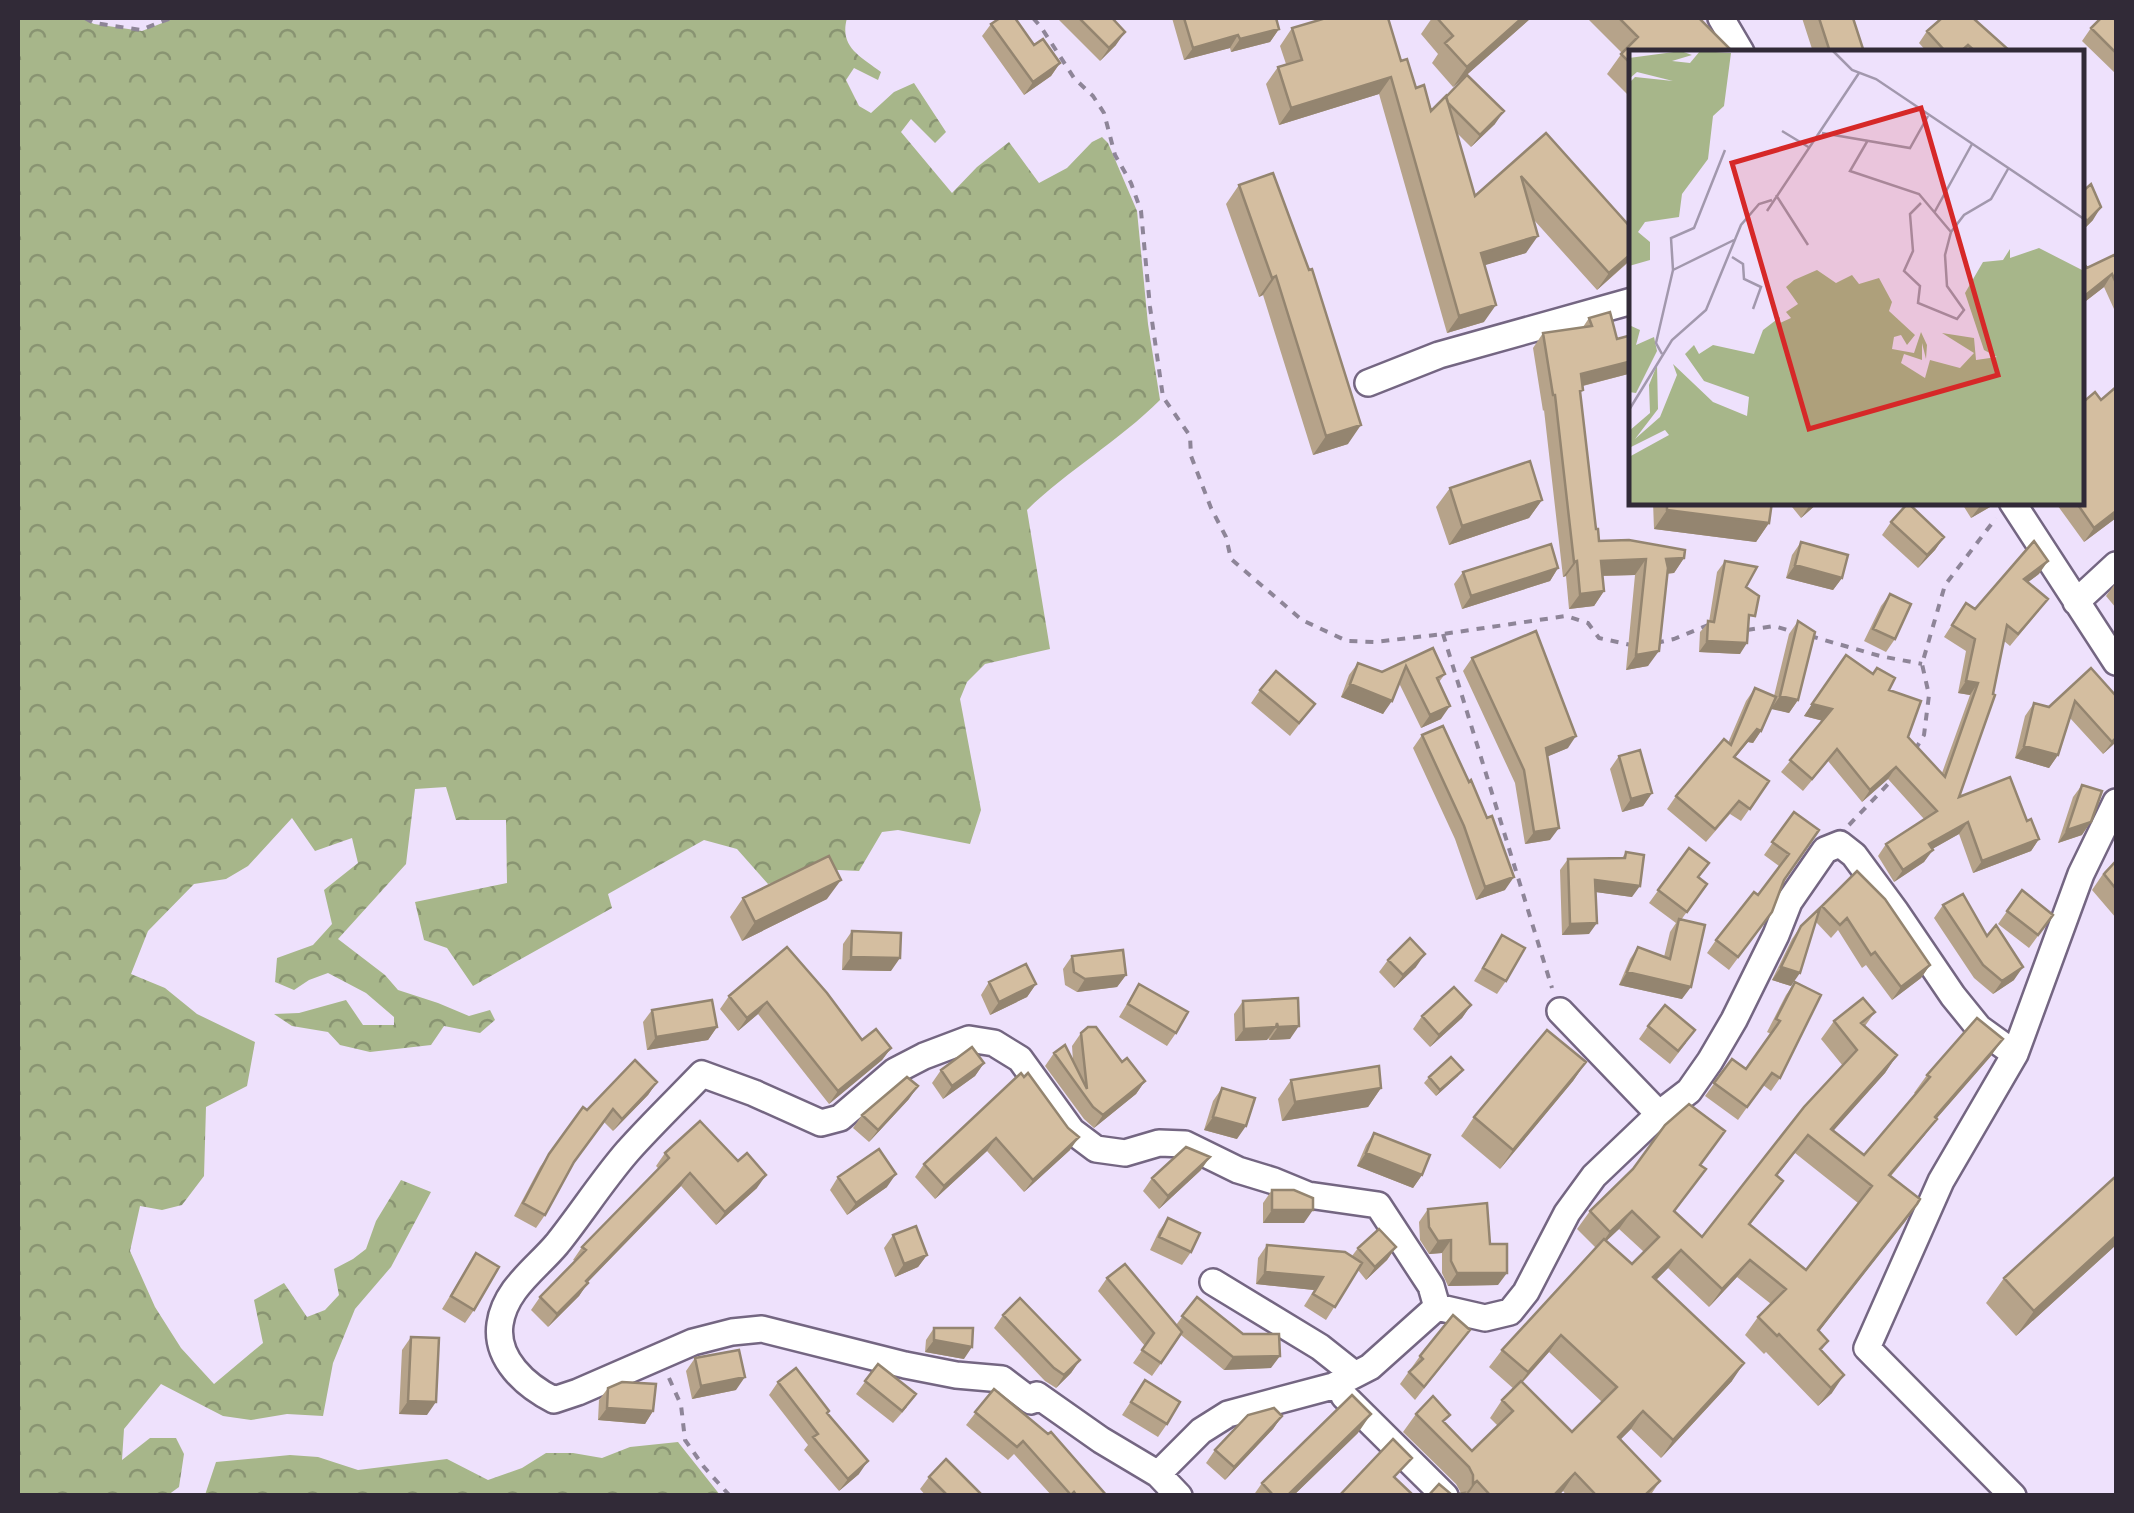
<svg xmlns="http://www.w3.org/2000/svg" width="2134" height="1513" font-family="Poppins,sans-serif">
  <style>
    .forest { fill: url(#forest-crowns) }
    .lines { fill: none; stroke-linecap: round; stroke-linejoin: round }
    .street-casing { stroke: #746682; stroke-width: 30 }
    .path { stroke: #8e8598; stroke-width: 4; stroke-dasharray: 8 8; stroke-linecap: butt }
    .street { stroke: #fff; stroke-width: 25 }
    .wall { fill: #b6a38a; fill-rule: evenodd }
    .shaded-wall { fill: #948570 }
    .building { fill: #d4bea0; stroke: #948570; stroke-width: 2.5; fill-rule: evenodd }
    .inset-road { fill: none; stroke: #a298ad; stroke-width: 2.5 }
    .view { fill: #d62828; fill-opacity: 0.15; stroke: #d62828; stroke-width: 5 }
    .inset-edge { fill: none; stroke: #312a37; stroke-width: 5 }
  </style>
  <defs>
    <pattern id="forest-crowns" width="20" height="18" patternUnits="userSpaceOnUse" patternTransform="scale(2.5)"><rect width="20" height="18" fill="#a7b68a"/><path d="M2 6a3 3 0 1 1 6 0M12 15a3 3 0 1 1 6 0" fill="none" stroke="#899472"/></pattern>
  </defs>
  <rect width="100%" height="100%" fill="#eee1fc"/>
  <path class="forest" d="M18 18H82L94 24 142 31 175 18H847C839 47 860 56 881 72L878 80 854 68 846 80 859 106 871 113 894 92 914 83 946 132 935 143 911 119 901 132 952 193 977 167 1009 142 1039 183 1067 168 1092 142 1102 137 1108 143 1137 211 1148 324 1160 400C1119 441 1068 470 1027 510L1050 649 985 664 967 682 960 699 981 810 970 844 898 830 882 832 859 871 818 869 768 884 737 849 704 840 608 894 612 908 473 986 447 948 424 940 415 902 507 883 506 820H456L446 787 415 789 406 864 338 939 385 975 398 990 438 1003 469 1016 490 1010 495 1020 480 1033 444 1026 431 1045 370 1052 340 1045 328 1032 292 1026 274 1014 299 1013 346 1000 363 1025H394V1017L366 993 328 973 309 980 294 990 275 982 277 958 313 945 332 924 324 890 358 863 352 838 315 851 292 818 248 866 226 879 194 884 148 931 131 974 165 988 197 1014 255 1042 247 1086 206 1107 204 1176 182 1205 162 1210 140 1206 130 1251 155 1307 181 1348 214 1384 263 1343 254 1300 284 1283 307 1317 325 1310 339 1295 334 1269 353 1259 366 1249 376 1221 401 1180 431 1192 391 1267 355 1309 333 1363 323 1416 287 1414 251 1420 223 1416 161 1384 124 1429 122 1460 150 1438H176L184 1454 179 1487 168 1495H18Z
    M678 1442 720 1495H205L216 1462 290 1455 318 1457 358 1470 447 1459 488 1480 522 1468 546 1453H573L602 1458 630 1447Z"/>
  <g class="lines">
    <defs>
      <path id="street" d="M1721 18 1741 52
        M1368 383 1439 355 1632 301
        M2012 502 2116 662
        M2076 602 2116 565
        M1560 1011 1659 1114
        M1213 1282 1320 1347 1354 1374
        M1344 1396 1445 1496
        M1158 1474 1201 1431 1228 1414 1333 1386 1370 1367 1437 1307 1485 1318 1510 1312 1526 1292 1567 1213 1594 1176 1659 1114 1689 1091 1710 1061 1734 1020 1776 935 1789 902 1825 850 1840 844 1854 855 1896 912 1953 996 1979 1028 2015 1054
        M1179 1496 1158 1474 1101 1440 1037 1395 1031 1401 1002 1379 956 1375 905 1365 762 1329 732 1332 693 1342 578 1392 554 1400C526 1386 495 1359 500 1324 505 1289 536 1269 557 1244 581 1214 602 1181 627 1152 651 1125 677 1100 702 1074L754 1093 821 1123 840 1118 895 1071 924 1056 969 1039 994 1043 1020 1059 1072 1131 1096 1149 1125 1153 1159 1143 1185 1144 1238 1170 1274 1181 1308 1195 1378 1205 1431 1286 1437 1307
        M2013 1496 1867 1348 1941 1181 2015 1054 2081 874 2116 802"/>
    </defs>
    <use href="#street" class="street-casing"/>
    <path class="path" d="M85 18 94 23 141 30 171 18
      M1033 18 1041 27 1074 78 1093 96 1104 113 1115 155 1131 183 1141 211 1150 307 1163 397 1190 436 1191 456 1211 508 1226 537 1231 559 1302 620 1347 641 1375 642 1443 634 1566 616 1588 623 1599 638 1631 645
      M1747 630 1774 626 1791 631
      M1443 634 1552 988
      M1810 636 1880 656 1922 664
      M1656 643 1674 639 1708 625
      M1915 750 1924 735 1929 695 1922 664 1945 585 1996 518
      M1849 825 1891 781
      M669 1378 681 1405 685 1440 704 1467 730 1496"/>
    <use href="#street" class="street"/>
  </g>
  <path class="wall" d="M1057 18H1112L1116 45 1100 61Z
    M1172 18H1276L1279 29 1270 42 1231 52 1230 48 1184 60Z
    M1432 18H1531L1453 87 1432 63 1438 54 1421 34Z
    M1587 18H1699L1632 52V99L1607 74 1622 53Z
    M1802 18H1853L1864 52H1813Z
    M2116 19V74L2082 41 2091 28Z
    M991 24 1034 45 1060 63 1051 76 1024 95 982 36Z
    M1292 28 1401 61 1431 111 1467 75 1495 124 1471 147 1457 133 1475 196 1546 133 1632 229V259L1597 290 1534 220 1526 253 1484 265V322L1447 333 1379 94 1279 125 1266 84 1278 67 1286 64 1280 46Z
    M1927 31 2011 52H1927L1919 43Z
    M1239 185 1348 444 1313 455 1263 295 1259 297 1226 204Z
    M2082 192 2093 220 2082 231Z
    M2116 254V308L2114 309 2104 287 2082 304V261L2087 268Z
    M1589 318 1617 339 1632 335V373L1583 386 1580 395 1596 529 1599 541 1684 558 1674 573 1667 574 1648 666 1626 670 1635 575 1603 576 1604 591 1594 606 1569 609 1566 576 1563 577 1544 410 1543 411 1533 348 1543 333 1583 327Z
    M2116 387V518L2084 542 2055 502H2082L2101 400Z
    M1450 488 1542 500 1529 518 1449 545 1436 507Z
    M1653 502H1772L1769 523 1756 542 1654 529Z
    M1788 502H1819L1801 518Z
    M1961 502H1993L1990 507 1971 518Z
    M1891 522 1944 537 1935 550 1918 568 1882 535Z
    M1801 542 1842 578 1833 590 1786 578 1792 555Z
    M1725 561 1746 587 1740 654 1699 652 1700 632 1709 622 1717 572Z
    M1558 568 1550 581 1462 609 1454 584 1463 572Z
    M2039 574 2028 582 2039 611 2010 646 2004 641 1959 797 2027 821 2039 839 2031 851 1973 873 1959 834 1932 849 1924 862 1894 882 1878 856 1886 844 1924 819 1888 779 1862 802 1828 761 1803 791 1781 772 1823 721 1804 716 1846 655 1873 674 1877 668 1889 690 1908 737 1942 773 1970 695 1958 693 1966 651 1944 637 1966 603 1975 609Z
    M2116 582V608L2106 596Z
    M1890 594 1895 639 1886 652 1864 641 1881 606Z
    M1798 621V700L1789 713 1771 708 1761 731 1753 743 1748 742 1735 758 1769 781 1741 821 1730 814 1706 842 1667 809 1676 796 1728 743 1746 701 1755 688 1774 696 1789 634Z
    M1433 648 1445 674 1439 682 1441 719 1421 728 1399 683 1383 714 1341 697 1349 675 1358 663 1382 672Z
    M1472 658 1568 748 1548 756 1550 840 1525 844 1515 783 1463 671Z
    M2091 668 2116 742 2103 754 2070 718 2058 755 2049 768 2015 758 2025 716 2034 703 2049 707Z
    M1260 690 1315 704 1290 736 1251 703Z
    M1422 735 1505 890 1476 900 1455 839 1413 748Z
    M1619 756 1652 793 1643 806 1622 812 1610 769Z
    M2082 785V835L2058 843 2073 797Z
    M1794 812 1784 880 1772 912 1729 970 1707 953 1716 940 1758 895 1779 866 1764 855Z
    M1689 848 1698 877 1707 884 1681 920 1682 999 1619 985 1630 959 1638 947 1664 957 1670 932 1676 923 1649 903Z
    M1626 852 1632 897 1596 892 1589 934 1562 935 1560 870 1568 859 1622 858Z
    M2116 861V918L2092 890 2105 871Z
    M1857 871 1930 965 1921 978 1892 1000 1866 965 1862 968 1838 930 1831 938 1816 922 1791 986 1772 980 1792 939 1801 926Z
    M2022 890 2053 915 2029 948 1998 924Z
    M743 898 827 899 742 941 730 917Z
    M1943 905 1987 936 2014 980 1993 994 1974 978 1934 918Z
    M852 931 891 971 842 970 843 944Z
    M1502 935 1506 981 1497 994 1474 981Z
    M787 947 862 1040 891 1048 882 1060 829 1104 758 1014 738 1031 720 1009 729 996Z
    M1072 956 1126 975 1117 987 1077 992 1065 985 1063 969Z
    M1388 960 1416 967 1394 988 1379 972Z
    M989 982 1036 984 1027 997 990 1015 981 995Z
    M1795 982 1780 1078 1771 1091 1763 1085 1738 1120 1705 1096 1732 1059 1746 1069 1771 1034 1767 1032 1786 995Z
    M1139 984 1176 1033 1167 1046 1119 1017Z
    M1298 998 1290 1039 1269 1040 1268 1038 1267 1040 1235 1041 1234 1014 1243 1001Z
    M1471 1005 1462 1018 1430 1047 1413 1029 1422 1016Z
    M652 1010 717 1027 708 1040 647 1050 643 1022Z
    M1875 1012 1865 1026 1897 1055 1885 1073 1833 1130 1864 1155 1916 1094 1914 1093 1927 1075 1991 1056 1937 1118 1924 1136 1891 1176 1917 1204 1819 1331 1828 1341 1821 1351 1832 1393 1818 1406 1766 1352 1764 1354 1745 1335 1758 1317 1771 1304 1737 1277 1709 1307 1668 1268 1656 1280 1732 1381 1661 1458 1631 1429 1620 1440 1660 1481 1650 1496H1567L1563 1491 1558 1496H1428L1461 1493 1456 1484 1403 1432 1416 1414 1444 1423 1472 1451 1498 1426 1490 1418 1502 1400 1514 1389 1489 1367 1502 1350 1596 1248 1577 1229 1590 1211 1700 1165 1706 1169 1675 1211 1702 1237 1843 1066 1821 1039 1834 1021ZM1795 1153 1858 1203 1806 1270 1750 1225 1783 1181 1777 1176ZM1619 1229 1644 1252 1632 1264 1606 1241ZM1549 1352 1602 1402 1572 1432 1522 1383Z
    M1648 1026 1686 1043 1670 1064 1639 1039Z
    M1081 1033 1122 1062 1145 1081 1136 1094 1094 1128 1084 1119 1045 1066 1054 1053 1073 1061 1072 1046Z
    M1586 1062 1573 1081 1500 1169 1461 1136 1474 1117Z
    M984 1063 975 1076 943 1099 932 1083 941 1070Z
    M1021 1073 1070 1150 1024 1192 987 1151 935 1199 915 1177 924 1164Z
    M1458 1076 1436 1096 1424 1083 1429 1077Z
    M1291 1080 1381 1088 1368 1107 1282 1121 1278 1099Z
    M657 1082 648 1095 613 1131 604 1122 574 1163 545 1215 536 1228 514 1216 540 1167 583 1107 587 1110Z
    M1222 1088 1237 1139 1204 1130 1213 1101Z
    M909 1099 869 1142 853 1128 862 1115Z
    M1374 1133 1422 1175 1413 1188 1357 1166 1366 1145Z
    M665 1153 757 1188 716 1225 681 1186 588 1282 579 1296 548 1327 531 1310 540 1297 575 1261 573 1260 582 1247 659 1169 656 1166Z
    M1201 1170 1159 1209 1143 1191 1152 1178Z
    M838 1177 887 1187 847 1215 830 1190Z
    M1272 1190 1304 1223H1263V1203Z
    M1428 1209 1490 1244 1498 1285 1448 1286 1442 1273V1253L1429 1254 1420 1240 1419 1222Z
    M1168 1218 1191 1252 1182 1265 1150 1250 1159 1231Z
    M893 1235 927 1255 918 1267 895 1277 884 1248Z
    M1267 1245 1352 1256 1358 1248 1396 1247 1387 1260 1366 1280 1358 1270 1326 1320 1304 1306 1314 1290 1256 1284 1258 1258Z
    M2116 1245 2016 1336 1986 1303 2004 1278Z
    M476 1253 474 1310 465 1323 442 1309Z
    M1107 1278 1176 1325 1197 1297 1271 1368 1224 1370 1181 1335 1152 1376 1133 1363 1145 1346 1098 1291Z
    M1003 1315 1080 1360 1071 1373 1056 1388 1045 1381 994 1328Z
    M934 1328 964 1359 925 1352 926 1340Z
    M1470 1330 1415 1400 1400 1384 1420 1356Z
    M411 1337 427 1415 399 1414 402 1350Z
    M695 1358 736 1390 692 1399 686 1371Z
    M878 1364 907 1407 893 1423 856 1394Z
    M1145 1380 1167 1424 1158 1437 1122 1415Z
    M778 1382 828 1413 859 1474 839 1491 804 1450 808 1445 769 1395Z
    M608 1388 653 1411 645 1424 598 1420 599 1400Z
    M994 1389 1107 1496H1052L1014 1454 1008 1460 966 1425Z
    M1282 1416 1273 1429 1225 1480 1206 1463 1215 1450Z
    M1358 1433 1293 1496H1253L1262 1483Z
    M929 1477 983 1496H926L920 1489Z"/>
  <path class="shaded-wall" d="M1522 18H1531L1453 87 1467 67Z
    M1279 29 1270 42 1231 52 1240 39Z
    M1125 32 1116 45 1100 61 1109 48Z
    M1238 35 1230 48 1184 60 1193 48Z
    M1060 63 1051 76 1024 95 1033 82Z
    M1391 77 1379 94 1279 125 1291 108Z
    M1504 111 1495 124 1471 147 1480 135Z
    M2101 207 2093 220 2082 231 2087 221Z
    M1538 236 1526 253 1469 270 1481 253Z
    M1632 253 1631 259 1597 290 1609 273Z
    M2112 274 2104 287 2082 304V298Z
    M1276 276 1263 295 1259 297 1272 278Z
    M1496 305 1484 322 1447 333 1459 316Z
    M1632 361V373L1570 389 1581 374Z
    M1361 425 1348 444 1313 455 1326 436Z
    M1542 500 1529 518 1449 545 1462 526Z
    M1812 502H1819L1801 518Z
    M1985 502H1993L1990 507 1971 518 1980 506Z
    M1667 510 1769 523 1756 542 1654 529Z
    M2116 511V518L2084 542 2094 528Z
    M1944 537 1935 550 1918 568 1927 555Z
    M1684 558 1674 573 1656 574 1666 559Z
    M1646 559 1635 575 1591 576 1601 561Z
    M1577 561 1566 576 1563 577 1574 562Z
    M2048 561 2039 574 2016 591 2024 579Z
    M1795 565 1842 578 1833 590 1786 578Z
    M1558 568 1550 581 1462 609 1471 596Z
    M1604 591 1594 606 1569 609 1580 594Z
    M1707 641 1747 643 1740 654 1699 652Z
    M1659 651 1648 666 1626 670 1636 655Z
    M1966 681 1978 683 1970 695 1958 693Z
    M1350 684 1392 701 1383 714 1341 697Z
    M1780 696 1798 700 1789 713 1771 709Z
    M1812 704 1832 709 1824 721 1804 716Z
    M1450 706 1441 719 1421 728 1430 715Z
    M1757 729 1761 731 1753 743 1748 742 1725 769Z
    M1576 736 1568 748 1537 761 1546 748Z
    M2116 738V742L2103 754 2112 742Z
    M2024 746 2058 755 2049 768 2015 758Z
    M1896 767 1888 779 1862 802 1870 790Z
    M1652 793 1643 806 1622 812 1631 799Z
    M1968 822 1959 834 1920 856 1929 844Z
    M2091 822 2082 835 2058 843 2067 830Z
    M1559 828 1550 840 1525 844 1534 832Z
    M2039 839 2031 851 1973 873 1982 861Z
    M1933 850 1924 862 1894 882 1903 870Z
    M1514 877 1505 890 1476 900 1485 887Z
    M841 880 827 899 742 941 755 922Z
    M1595 880 1640 886 1632 897 1588 891Z
    M1597 923 1589 934 1562 935 1570 924Z
    M1425 954 1416 967 1394 988 1403 975Z
    M851 957 900 958 891 971 842 970Z
    M1930 965 1921 978 1892 1000 1901 987Z
    M1781 967 1800 973 1791 986 1772 980Z
    M2023 967 2014 980 1993 994 2002 981Z
    M1627 972 1691 987 1682 999 1619 985Z
    M1126 975 1117 987 1077 992 1085 979Z
    M1036 984 1027 997 990 1015 999 1002Z
    M767 1002 758 1014 738 1031 747 1018Z
    M1471 1005 1462 1018 1430 1047 1439 1035Z
    M1299 1026 1290 1039 1269 1040 1278 1027Z
    M717 1027 708 1040 647 1050 656 1037Z
    M1276 1027 1267 1040 1235 1041 1244 1029Z
    M2003 1039 1991 1056 1922 1135 1935 1117Z
    M891 1048 882 1060 829 1104 838 1091Z
    M1897 1055 1885 1073 1819 1147 1831 1129Z
    M1586 1062 1573 1081 1500 1169 1513 1150Z
    M984 1063 975 1076 943 1099 952 1086Z
    M1463 1070 1458 1076 1436 1096 1440 1090Z
    M1145 1081 1136 1094 1094 1128 1103 1115Z
    M657 1082 648 1095 613 1131 622 1119Z
    M918 1086 909 1099 869 1142 878 1130Z
    M1381 1088 1368 1107 1282 1121 1295 1102Z
    M1213 1117 1246 1126 1237 1139 1204 1130Z
    M1937 1119 1924 1136 1876 1193 1889 1175Z
    M1079 1137 1070 1150 1024 1192 1033 1180Z
    M996 1138 987 1151 935 1199 944 1186Z
    M1366 1153 1422 1175 1413 1188 1357 1166Z
    M1210 1157 1201 1170 1159 1209 1168 1196Z
    M690 1173 681 1186 577 1293 586 1281Z
    M896 1174 887 1187 847 1215 856 1203Z
    M766 1175 757 1188 716 1225 725 1212Z
    M1917 1204 1905 1222 1806 1348 1818 1330Z
    M1272 1210H1313L1304 1223H1263Z
    M1632 1211 1619 1229 1597 1250 1610 1232Z
    M2116 1236V1245L2016 1336 2034 1311Z
    M1451 1240 1442 1253 1429 1254 1438 1241Z
    M1396 1247 1387 1260 1366 1280 1375 1267Z
    M1681 1250 1668 1268 1641 1295 1653 1277Z
    M927 1255 918 1267 895 1277 904 1264Z
    M1750 1260 1737 1277 1709 1307 1722 1289Z
    M1265 1272 1323 1277 1314 1290 1256 1284Z
    M1457 1273H1507L1498 1285 1448 1286Z
    M588 1283 579 1296 548 1327 557 1314Z
    M1561 1335 1549 1352 1515 1390 1528 1372Z
    M934 1340 972 1347 964 1359 925 1352Z
    M1280 1356 1271 1368 1224 1370 1233 1357Z
    M1080 1360 1071 1373 1056 1388 1064 1375Z
    M1744 1363 1732 1381 1661 1458 1673 1440Z
    M1844 1375 1832 1393 1818 1406 1831 1388Z
    M745 1377 736 1390 692 1399 701 1386Z
    M408 1401 436 1402 427 1415 399 1414Z
    M607 1408 653 1411 645 1424 598 1420Z
    M1643 1411 1631 1429 1605 1455 1618 1437Z
    M1371 1414 1358 1433 1293 1496H1287Z
    M1282 1416 1273 1429 1225 1480 1234 1467Z
    M868 1461 859 1474 839 1491 848 1479Z
    M1575 1473 1563 1491 1558 1496H1553Z
    M1477 1481 1467 1496H1464L1473 1484Z"/>
  <path class="building" d="M1000 18H1015L1034 45 1043 39 1060 63 1033 82 991 24Z
    M1079 18H1112L1125 32 1109 48Z
    M1184 18H1276L1279 29 1240 39 1238 35 1193 48Z
    M1326 18H1388L1401 61 1407 59 1416 88 1424 85 1431 111 1446 96 1475 196 1546 133 1632 229V253L1609 273 1521 176 1538 236 1481 253 1496 305 1459 316 1391 77 1291 108 1278 67 1302 60 1292 28Z
    M1437 18H1522L1467 67 1445 43 1453 36Z
    M1619 18H1699L1733 52H1632V65L1621 54 1638 37Z
    M1819 18H1853L1864 52H1830Z
    M1942 18H1973L2011 52H1976L1968 45 1960 52H1946L1927 31Z
    M2101 18 2116 19V53L2091 28Z
    M1467 75 1504 111 1480 135 1448 103 1446 97Z
    M1273 173 1309 270 1312 269 1361 425 1326 436 1276 276 1272 278 1239 185Z
    M2091 184 2101 207 2087 221 2082 215V192Z
    M2116 254V283L2112 274 2082 298V261L2087 268Z
    M1610 312 1617 339 1632 335V361L1581 374 1583 390 1580 391 1596 529H1598L1599 541 1629 540 1685 550 1684 558 1666 559 1668 568 1659 651 1636 655 1646 559 1601 561 1604 591 1580 594 1577 561 1574 562 1555 395H1553L1543 333 1592 326 1589 318Z
    M2116 387V511L2094 528 2076 502H2082V403L2095 392 2101 400Z
    M1530 461 1542 500 1462 526 1450 488Z
    M1667 502H1772L1769 523 1667 510Z
    M1908 503 1944 537 1927 555 1891 522Z
    M2034 541 2048 561 2024 579 2048 599 2018 634 2007 625 1993 694 1995 695 1959 797 2010 777 2027 821 2031 819 2039 839 1982 861 1968 822 1929 844 1933 850 1903 870 1886 844 1937 811 1896 767 1870 790 1837 749 1812 779 1790 760 1832 709 1812 704 1846 655 1873 674 1877 668 1895 678 1889 690 1921 701 1908 737 1945 777 1978 683 1966 681 1975 639 1952 625 1966 603 1975 609Z
    M1801 542 1848 555 1842 578 1795 565Z
    M1551 544 1558 568 1471 596 1463 572Z
    M1725 561 1757 567 1746 587 1759 596 1755 616 1749 615 1747 643 1707 641 1708 621 1714 622Z
    M1890 594 1911 604 1895 639 1873 629Z
    M1798 621 1815 632 1798 700 1780 696Z
    M1536 631 1576 736 1546 748 1559 828 1534 832 1524 770 1472 658Z
    M1433 648 1445 674 1437 678 1450 706 1430 715 1406 666 1392 701 1350 684 1358 663 1382 672Z
    M2091 668 2116 696V738L2112 742 2075 701 2058 755 2024 746 2034 703 2049 707Z
    M1276 671 1315 704 1299 723 1260 690Z
    M1755 688 1776 697 1761 731 1757 729 1734 757 1769 781 1750 809 1739 801 1715 829 1676 796 1724 739 1731 745Z
    M1443 726 1469 782 1471 780 1487 818 1492 816 1514 877 1485 887 1464 826 1422 735Z
    M1640 750 1652 793 1631 799 1619 756Z
    M2082 785 2102 791 2091 822 2067 830Z
    M1794 812 1819 830 1784 880 1772 912 1738 957 1716 940 1754 892 1758 895 1789 854 1772 842Z
    M1689 848 1709 863 1698 877 1707 884 1687 912 1658 890Z
    M1626 852 1644 855 1640 886 1595 880 1597 923 1570 924 1568 859 1625 858Z
    M829 856 841 880 755 922 743 898Z
    M2116 861V889L2104 874Z
    M1857 871 1885 899 1930 965 1901 987 1875 952 1871 955 1847 918 1840 925 1822 906Z
    M2022 890 2053 915 2038 935 2007 911Z
    M1963 894 1987 936 1996 925 2023 967 2002 981 1983 965 1943 905Z
    M1820 908 1800 973 1781 967 1801 926Z
    M1679 919 1705 925 1691 987 1627 972 1638 947 1670 959Z
    M852 931 901 933 900 958 851 957Z
    M1502 935 1525 948 1506 981 1483 968Z
    M1410 938 1425 954 1403 975 1388 960Z
    M787 947 827 993 862 1040 876 1029 891 1048 838 1091 767 1002 747 1018 729 996Z
    M1123 950 1126 975 1085 979 1074 972 1072 956Z
    M1026 964 1036 984 999 1002 989 982Z
    M1795 982 1821 995 1780 1078 1772 1073 1747 1107 1714 1083 1732 1059 1746 1069 1780 1021 1776 1019Z
    M1139 984 1188 1012 1176 1033 1128 1004Z
    M1454 987 1471 1005 1439 1035 1422 1016Z
    M1298 998 1299 1026 1278 1027 1277 1023 1276 1027 1244 1029 1243 1001Z
    M1863 998 1875 1012 1861 1023 1897 1055 1831 1129 1864 1155 1930 1077 1927 1075 1977 1018 2003 1039 1935 1117 1937 1119 1889 1175 1920 1199 1917 1204 1818 1330 1828 1341 1820 1349 1844 1375 1831 1388 1779 1334 1777 1336 1758 1317 1786 1289 1750 1260 1722 1289 1681 1250 1653 1277 1744 1363 1673 1440 1643 1411 1618 1437 1660 1481 1644 1496H1597L1575 1473 1553 1496H1491L1477 1481 1473 1484V1475L1469 1467 1416 1414 1433 1396 1450 1415 1443 1421 1472 1451 1513 1411 1502 1400 1521 1381 1572 1432 1617 1387 1561 1335 1528 1372 1502 1350 1604 1239 1632 1264 1659 1237 1632 1211 1610 1232 1590 1211 1633 1169 1665 1125 1689 1104 1725 1131 1700 1165 1706 1169 1674 1211 1702 1237 1804 1107 1857 1050 1834 1021ZM1808 1135 1872 1186 1806 1270 1749 1224 1783 1181 1776 1175Z
    M712 1000 717 1027 656 1037 652 1010Z
    M1665 1005 1695 1030 1678 1051 1648 1026Z
    M1088 1027H1096L1122 1062 1127 1058 1145 1081 1103 1115 1093 1107 1054 1053 1065 1045 1087 1089 1081 1033Z
    M1547 1030 1586 1062 1513 1150 1474 1117Z
    M972 1047 984 1063 952 1086 941 1070Z
    M1451 1057 1463 1070 1440 1090 1429 1077Z
    M635 1060 657 1082 622 1119 613 1109 574 1162 545 1215 523 1203 549 1154 583 1107 587 1110Z
    M1379 1066 1381 1088 1295 1102 1291 1080Z
    M1021 1073 1024 1077 1028 1073 1068 1128 1079 1137 1033 1180 996 1138 944 1186 924 1164Z
    M907 1077 918 1086 878 1130 862 1115Z
    M1222 1088 1255 1098 1246 1126 1213 1117Z
    M700 1121 738 1161 747 1153 766 1175 725 1212 690 1173 586 1281 588 1283 557 1314 540 1297 586 1250 582 1247 669 1158 665 1153Z
    M1374 1133 1430 1155 1422 1175 1366 1153Z
    M1186 1147 1210 1157 1168 1196 1152 1178Z
    M879 1149 896 1174 856 1203 838 1177Z
    M2116 1176V1236L2034 1311 2004 1278Z
    M1272 1190H1294L1313 1198V1210H1272Z
    M1487 1203 1490 1244H1507V1273H1457L1451 1261V1240L1438 1241 1429 1227 1428 1209Z
    M1168 1218 1200 1233 1191 1252 1159 1237Z
    M916 1226 927 1255 904 1264 893 1235Z
    M1379 1229 1396 1247 1375 1267 1358 1248Z
    M1267 1245 1345 1252 1362 1263 1335 1307 1313 1294 1323 1277 1265 1272Z
    M476 1253 499 1267 474 1310 451 1296Z
    M1125 1264 1182 1332 1161 1363 1142 1350 1154 1333 1107 1278Z
    M1197 1297 1243 1334H1279L1280 1356 1233 1357 1182 1316Z
    M1020 1298 1080 1360 1064 1375 1054 1368 1003 1315Z
    M1453 1315 1470 1330 1424 1387 1409 1372 1423 1359 1420 1356Z
    M934 1328H973L972 1347 934 1340Z
    M411 1337 439 1338 436 1402 408 1401Z
    M739 1350 745 1377 701 1386 695 1358Z
    M878 1364 916 1394 902 1411 865 1381Z
    M796 1368 829 1411 827 1413 868 1461 848 1479 813 1437 818 1434 778 1382Z
    M1145 1380 1180 1402 1167 1424 1131 1402Z
    M622 1382 656 1384 653 1411 607 1408 608 1388Z
    M994 1389 1048 1434 1051 1432 1107 1496H1077L1074 1492 1071 1495 1023 1441 1017 1447 975 1412Z
    M1352 1395 1371 1414 1287 1496H1274L1262 1483Z
    M1274 1408 1282 1416 1234 1467 1215 1450 1248 1415Z
    M1393 1439 1412 1458 1394 1477 1414 1496H1339Z
    M946 1459 983 1496H948L929 1477Z
    M1439 1484 1452 1495 1464 1493 1462 1496H1428Z"/>
  <g transform="translate(1629 50)">
    <rect width="455" height="455" fill="#eee1fc"/>
    <path d="M52 1 63 5 43 11 61 13 71 1 102 3 95 56 84 66 79 109 53 144 50 167 16 172 9 182 21 192V210L0 216V33L6 27 44 31 8 22 0 29V8ZM410 198 455 221V454H0V407L40 385 36 380 0 398V381L21 363 20 335 28 315 29 359 6 389 31 367 48 325 44 314 84 352 118 366 120 347 75 331 56 304 65 295 70 304 84 295 125 304 134 280 151 267V273L162 268 157 262 169 254 157 237 165 230 188 220 207 233 223 225 230 234 250 228 263 252 260 261 286 285 278 295 272 285 265 287 263 299 285 303 292 282 298 295 297 309 293 293V310L275 304 272 313 296 328 301 310 331 318 345 303 313 283 345 288 347 310 368 307 355 300 336 243 354 212 374 210 381 199V208ZM0 275 11 280 7 295 25 287 28 301 7 343 0 342Z" fill="#a7b68a"/>
    <path class="inset-road" d="M204 1 223 20 247 29 455 169M153 81 181 98M193 83 281 98 299 66M239 90 221 121 290 144 322 182M147 145 179 195M292 153 281 164 284 201 275 221 291 236 289 253 328 269 335 260 318 236 316 205 322 182 335 165 362 149 379 119M138 161 230 23M305 163 343 94M103 207 114 214 115 229 132 237 124 259M44 220 105 190M33 304 27 293 44 220 42 188 65 178 96 100M0 360 43 290 77 260 112 175 130 154 143 150"/>
    <path class="view" d="M292 58 369 325 180 379 103 113Z"/>
    <rect width="455" height="455" class="inset-edge"/>
  </g>
  <rect width="2134" height="1513" fill="none" stroke="#312a37" stroke-width="40"/>
</svg>
